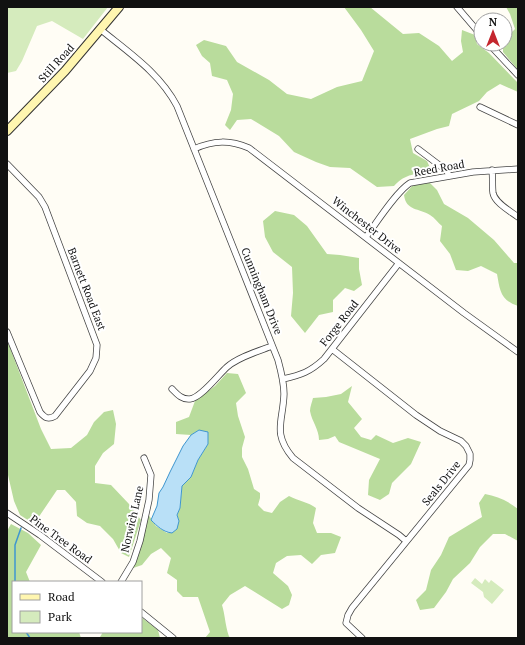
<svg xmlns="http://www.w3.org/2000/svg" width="525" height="645" font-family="'PT Serif',serif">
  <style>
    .green { fill: #d5ebbd }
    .forest { fill: #b9dc9c }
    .water { fill: #b9e0f7; stroke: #3f96cf }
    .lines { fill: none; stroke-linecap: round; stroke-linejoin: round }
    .stream { stroke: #3f96cf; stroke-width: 1.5 }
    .street-casing { stroke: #444; stroke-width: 7 }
    .secondary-casing { stroke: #333; stroke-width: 10 }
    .street { stroke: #fff; stroke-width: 5.5 }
    .secondary { stroke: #fff6b0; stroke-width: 8 }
    .labels { text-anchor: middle; stroke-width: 4; stroke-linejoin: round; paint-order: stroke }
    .street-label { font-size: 11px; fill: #111; stroke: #fff }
  </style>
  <rect width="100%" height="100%" fill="#fffdf5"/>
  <path class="green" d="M7 7H108L83 39 52 21 37 26 22 61 16 71 7 73Z
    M475 578 482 584 485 579 489 583 491 580 504 590 492 604 484 597 483 592 471 583Z"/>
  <path class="forest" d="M344 7H370L403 34 419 33 439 46 452 61 463 52 461 41 462 30 475 35 477 44 489 53 518 83V92L500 84 487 92 479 101 452 114 449 126 437 129 410 139 413 153 427 161 432 172C416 174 406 173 394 186L377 187 350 168 330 167 316 162 294 152 279 136 251 119 237 120 230 130 225 125 231 110 233 94 227 80 212 76 210 63 202 56 196 45 204 40 226 46 237 62 269 80 287 94 311 99 337 87 362 81 374 51 361 30Z
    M506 7H518V70L503 52V44H505V39L515 29 510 14Z
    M430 183 437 190 444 204 468 218 494 240 514 263H518V306C500 300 500 290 497 274L481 266 468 271 456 270 450 254 440 241 442 226C438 223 435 218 430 215 419 208 406 211 404 195L414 184Z
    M275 211 294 215 307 226 327 254 340 255 359 258V269L362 285 354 291 345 288 333 300V312L319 315 305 333 291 316 293 293 292 267 273 252 265 237 263 221Z
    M7 340 41 429 51 449 71 448 87 435 94 422 104 412 113 410 116 424 114 444 103 453 95 466V483L111 485 129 504 141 520 129 557 121 553 113 539 100 526 87 523 77 516 76 502 65 490H57L34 524 20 515 14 501 8 475 7 446Z
    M227 373 238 374 246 393 236 403 238 416 245 437 242 448V457L248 469 254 489 260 493V498L258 505 264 511 272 513 280 502 289 496C299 501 308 502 316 508L313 523 317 533H331L341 537 335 553 321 555 312 564 301 555 287 556 276 563 273 573 288 586 292 595 289 605 282 609 245 586 230 595 222 605C225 614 226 632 230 638H205L210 632 198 597H183L177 591V580L167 573 171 558 161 548 151 554 142 565 133 568 144 535 148 514 156 526 167 533 179 521 177 515 180 508 182 486 191 477 198 460 208 444 199 430 191 435 176 434V422L189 417 195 401 215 386Z
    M352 386 348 402 362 419 354 428 361 437 371 440 376 435 393 443 408 438 421 442 411 464 392 483 389 494 380 500 368 495 369 480 380 459 339 442 335 436 328 439 319 440C319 429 312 422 310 411 310 407 312 402 313 398L326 397 341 394Z
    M485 494C497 496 508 501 518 509V541L505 534H493L480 547 470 563 453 579 446 592 434 608 420 610 416 600 426 590 431 570 441 555 449 537 482 517 479 503Z
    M11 524 28 533 41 545 26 572 30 582H13V632H79L81 638H7V531Z
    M141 617 158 630 160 638H98L100 637 103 632H141Z"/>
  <path class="water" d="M199 430 208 432V444L198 460 191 477 182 486 180 508 177 515 179 521 177 529 172 533C163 532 157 526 151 520L157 506 159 493 163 487 170 472 183 446 191 435Z"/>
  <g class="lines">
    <path class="stream" d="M15 582V545L21 528
      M26 632 30 638"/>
    <defs>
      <path id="street" d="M457 7 481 35
        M100 29C128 52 160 73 177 106L278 360C281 371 284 382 284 394 283 422 272 433 293 458L358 508 399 535 406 541
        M489 44 518 75
        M480 107 518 125
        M194 149C214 140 230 140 249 148L464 313 518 352
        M418 149 447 171 449 176
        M7 164 39 197 45 207 97 345 96 358 90 371 55 416C48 420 45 418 40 412L7 332
        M492 170C493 177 492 186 493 193 495 203 510 211 518 217
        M366 237C377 222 396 192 410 183L473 172 518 169
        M332 349 416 415 440 431 461 441 466 446 470 454V460L469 465 352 608 348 615 346 623 362 638
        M283 379C301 375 310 372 324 359L399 263
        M172 389C177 394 182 400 190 399 201 398 219 374 227 367 238 357 259 351 272 346
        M7 513 40 535 102 582
        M121 582 133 562 140 541 149 500 151 475 144 458
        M141 612 173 638"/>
      <path id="secondary" d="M7 131 65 71 119 7"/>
    </defs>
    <use href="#street" class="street-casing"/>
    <use href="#secondary" class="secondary-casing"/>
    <use href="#street" class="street"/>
    <use href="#secondary" class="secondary"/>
  </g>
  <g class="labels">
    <g class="street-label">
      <text transform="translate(56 63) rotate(-48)" y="4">Still Road</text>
      <text transform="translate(439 168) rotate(-10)" y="4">Reed Road</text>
      <text transform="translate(367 225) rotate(38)" y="4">Winchester Drive</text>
      <text transform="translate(87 289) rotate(69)" y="4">Barnett Road East</text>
      <text transform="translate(262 291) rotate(68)" y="4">Cunningham Drive</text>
      <text transform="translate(339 323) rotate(-52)" y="4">Forge Road</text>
      <text transform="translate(441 483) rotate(-51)" y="4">Seals Drive</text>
      <text transform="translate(132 519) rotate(-77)" y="4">Norwich Lane</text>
      <text transform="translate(61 539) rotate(36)" y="4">Pine Tree Road</text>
    </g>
  </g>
  <rect width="525" height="645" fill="none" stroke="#111111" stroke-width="16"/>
  <rect x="12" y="581" width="130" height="52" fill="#ffffff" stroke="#a0a0a0"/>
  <rect x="20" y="594" width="20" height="6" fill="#fff6b0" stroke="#a0a0a0"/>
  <text x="48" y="601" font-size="12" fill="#111111">Road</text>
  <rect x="20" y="611" width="20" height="12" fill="#d5ebbd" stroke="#a0a0a0"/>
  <text x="48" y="621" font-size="12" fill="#111111">Park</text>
  <g transform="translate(493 32)"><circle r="19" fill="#ffffff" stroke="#a0a0a0"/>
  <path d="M0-3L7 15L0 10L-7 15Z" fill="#c4262e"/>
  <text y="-6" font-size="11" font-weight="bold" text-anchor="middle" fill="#111111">N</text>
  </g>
</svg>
